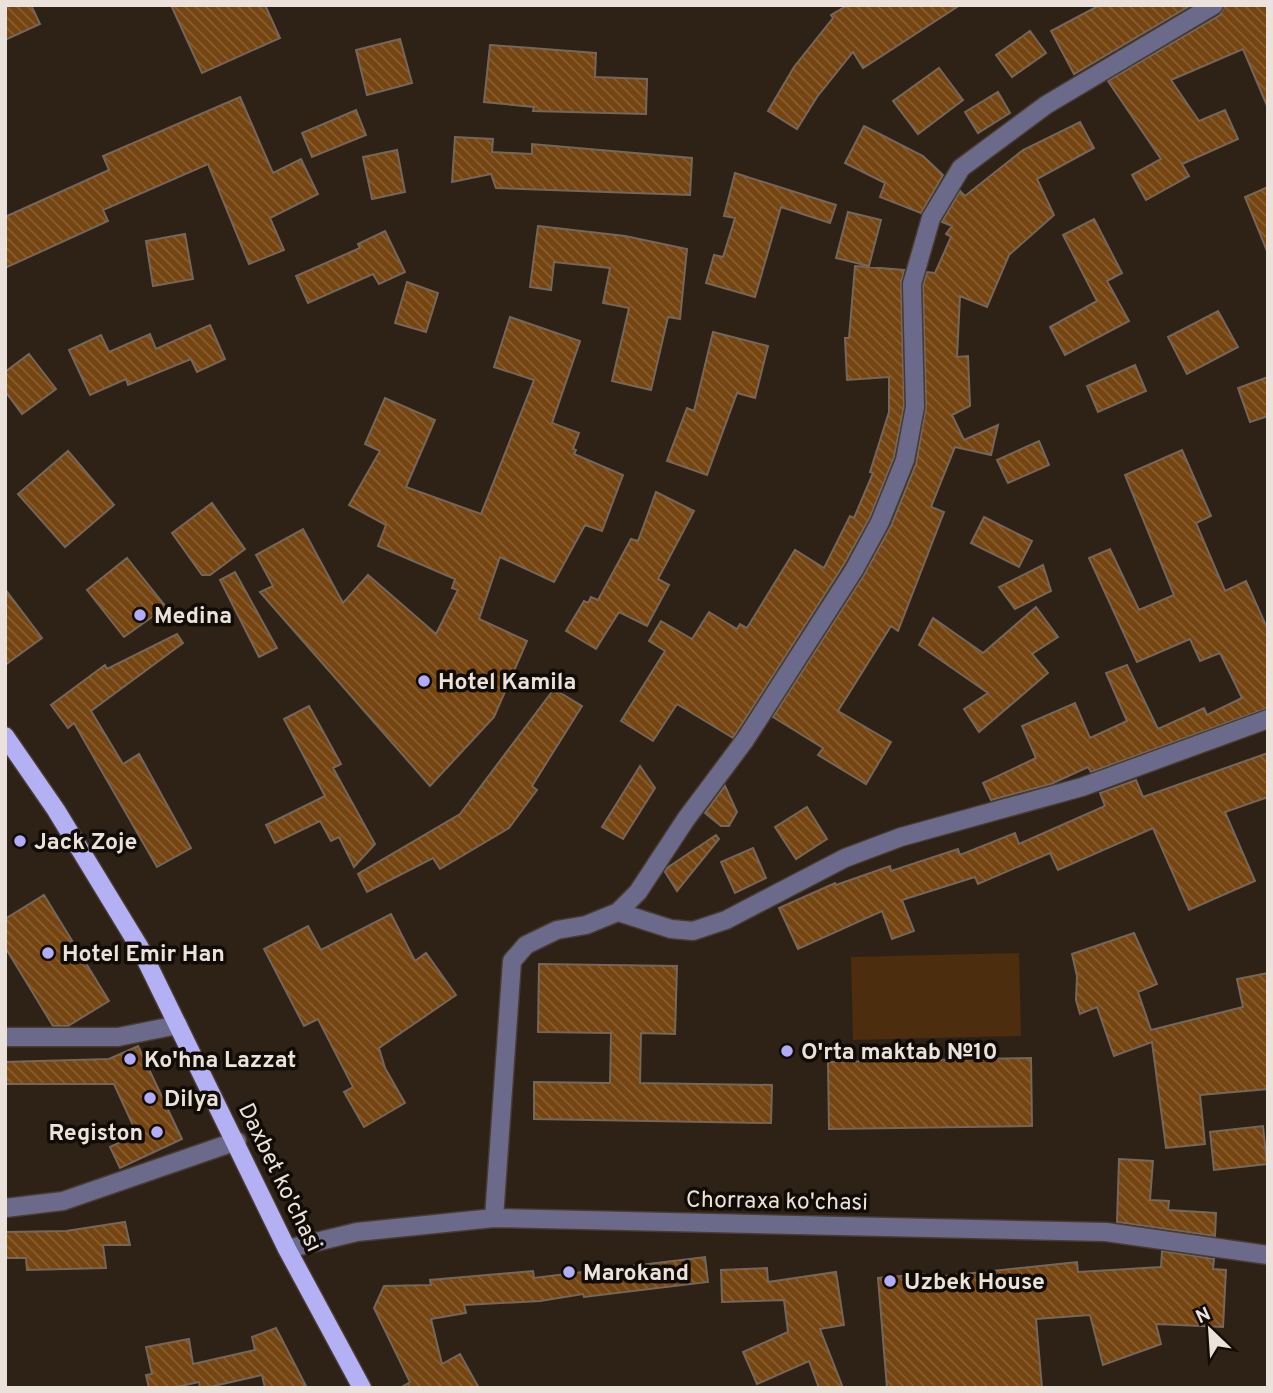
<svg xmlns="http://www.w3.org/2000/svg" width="1273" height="1393" font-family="Overpass,sans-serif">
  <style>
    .green { fill: #4c2d0d }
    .building { fill: url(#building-back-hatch); stroke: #756659; stroke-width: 2 }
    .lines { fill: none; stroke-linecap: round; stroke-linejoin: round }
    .minor-casing { stroke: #483c32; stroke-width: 21 }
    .major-casing { stroke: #483c32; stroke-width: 21 }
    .minor { stroke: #6b6a8b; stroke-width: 18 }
    .major { stroke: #b3b0f4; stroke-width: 18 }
    .poi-dot { fill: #b2adf9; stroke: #120c07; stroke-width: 2.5 }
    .labels { text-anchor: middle; stroke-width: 7; stroke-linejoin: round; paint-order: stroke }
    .poi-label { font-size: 23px; font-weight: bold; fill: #ebe2db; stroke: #120c07; text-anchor: start }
    .street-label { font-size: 23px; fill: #ebe2db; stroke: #120c07 }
  </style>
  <defs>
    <pattern id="building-back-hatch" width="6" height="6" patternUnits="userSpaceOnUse" patternTransform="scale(1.75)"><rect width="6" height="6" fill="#744411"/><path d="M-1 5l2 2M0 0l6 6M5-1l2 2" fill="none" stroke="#885f33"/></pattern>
  </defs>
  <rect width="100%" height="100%" fill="#2e2116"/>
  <path class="green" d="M1019 953 1021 1036 853 1040 851 957Z"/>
  <path class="building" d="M5 5H31L40 24 5 40Z
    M171 5H265L280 38 202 73Z
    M848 5H960L863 68 853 52 817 97 797 129 768 111 794 67 833 18 831 15Z
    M1100 5H1191L1074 74 1051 31Z
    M1225 5H1268V108L1243 49 1171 80 1199 121 1225 110 1238 139 1182 164 1189 176 1146 200 1132 175 1161 159 1108 81 1220 15Z
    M1030 31 1046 53 1012 77 996 55Z
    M400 39 412 83 367 95 356 50Z
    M490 45 596 53 595 77 647 79 646 114 533 111 534 107 484 102Z
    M939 68 963 100 918 134 893 101Z
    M998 92 1010 113 978 133 965 112Z
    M240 97 273 173 301 159 318 194 270 218 284 250 249 264 208 164 103 210 108 221 5 268V217L109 170 103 156Z
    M356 110 366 135 312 157 302 133Z
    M1080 122 1094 148 1037 179 1054 215 1009 255 987 307 960 296 957 357 968 356 970 406 952 415 964 440 998 425 991 455 955 447 931 507 944 512 898 631 891 626 838 711 891 742 866 784 818 755 823 748 773 717 864 575 891 526 916 464 926 407 923 285 927 272 935 273 951 237 946 234 952 226 942 222 960 191 965 196 1023 150Z
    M864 126 923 156 943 175 921 213 880 197 885 183 845 163Z
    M455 137 493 139 492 152 532 154V144L692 158 690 195 496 188 491 174 452 182Z
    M397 150 405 192 372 199 363 157Z
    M735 173 836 205 830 223 781 207 755 297 706 283 714 255 723 257 735 218 724 216Z
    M1268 187V250L1267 251 1245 197Z
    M848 212 881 220 869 266 836 258Z
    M1094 219 1122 273 1107 281 1129 321 1065 355 1050 327 1097 301 1063 235Z
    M538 226 625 236 687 249 680 319 668 317 651 390 612 381 629 308 603 303 610 268 554 262 551 290 530 287Z
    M385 231 405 272 379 284 373 274 308 303 296 276 360 248 358 244Z
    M185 234 193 279 153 286 146 241Z
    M855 266 904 270 901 284 904 406 894 457 870 517 844 564 733 738 677 704 653 741 621 721 665 651 649 641 661 621 692 639 709 612 737 629 740 624 747 628 795 550 824 568 850 516 854 518 873 473 870 472 889 412V377L847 380 845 338H849Z
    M407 282 438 293 426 332 395 323Z
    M1218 311 1238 347 1187 374 1168 337Z
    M510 317 580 341 552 423 579 433 573 449 576 450 574 454 623 475 602 531 585 525 554 582 500 557 479 619 527 641 494 717 430 786 260 592 273 586 256 555 303 529 343 603 368 575 436 634 458 590 452 588 455 579 378 546 386 525 349 505 380 451 365 444 385 398 435 420 406 487 481 514 534 380 494 367Z
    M210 325 225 359 197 372 191 359 128 385 126 379 90 395 69 350 101 335 109 352 150 334 156 349Z
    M713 332 768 346 755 398 737 393 707 475 667 461 687 408 694 411Z
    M29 354 56 389 22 414 5 391V372Z
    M1135 365 1146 391 1098 412 1087 386Z
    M1268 377V416L1250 422 1238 388Z
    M1039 441 1049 465 1008 483 997 460Z
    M1182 450 1211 516 1196 523 1225 591 1246 581 1268 630V708L1091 772 1088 767 1051 784 991 800 983 783 1036 758 1022 726 1075 703 1090 738 1127 721 1106 673 1127 665 1158 729 1204 708 1207 715 1242 698 1220 653 1200 661 1190 639 1137 662 1089 558 1110 549 1139 610 1174 595 1125 475Z
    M68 451 114 505 65 547 18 494Z
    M656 492 694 511 658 579 669 585 647 626 619 612 596 649 566 631 584 601 588 603 591 597 598 600 631 539 638 541Z
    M212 503 245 549 210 575H202L172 533Z
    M984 517 1032 541 1019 567 971 543Z
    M127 558 166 607 124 637 87 590Z
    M1043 565 1051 591 1015 609 999 587Z
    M235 572 277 648 259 657 220 580Z
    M5 589 42 638 5 665Z
    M1036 607 1058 637 1032 654 1048 673 979 732 964 709 988 693 919 645 933 618 983 653Z
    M177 634 183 643 91 711 123 764 139 754 191 848 157 867 74 723 68 728 51 705 105 665 107 669Z
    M554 689 582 706 532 786 537 790 509 828 440 869 433 858 367 892 358 874 460 814Z
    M309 706 341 764 333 768 375 844 354 867 339 837 331 841 320 821 275 843 266 825 325 796 284 719Z
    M1268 753V797L1225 812 1255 881 1189 910 1153 828 1058 870 1050 853 978 884 975 877 902 900 914 931 892 939 882 911 798 949 779 908 835 883 836 885 890 866 891 871 958 849 960 855 1015 833 1019 844 1105 806 1100 793 1136 780 1143 797Z
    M640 766 655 788 623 839 602 827Z
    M725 786 737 812 729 826H721L705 813Z
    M807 807 827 839 796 859 775 827Z
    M716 835 719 839 677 891 665 872 667 868Z
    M753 848 766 878 735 893 721 862Z
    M44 895 109 1001 68 1026H53L5 947V919Z
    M391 914 415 961 426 953 456 995 379 1048 385 1068 405 1103 364 1127 344 1092 353 1087 318 1019 304 1026 264 949 308 926 321 950Z
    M1134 933 1157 984 1138 992 1151 1030 1243 1007 1237 979 1268 973V1089L1200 1095 1205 1144 1166 1148 1152 1042 1114 1056 1097 1007 1080 1014 1076 1000 1077 976 1072 954Z
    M539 964 677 966 675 1034 641 1033 640 1083 772 1085 771 1123 534 1119V1082L610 1083 611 1033 538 1032Z
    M138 1046 182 1139 120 1168 110 1147 137 1134 114 1084H5V1062L109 1059Z
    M1031 1058 1032 1126 829 1129 828 1062Z
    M1263 1126 1267 1164 1214 1170 1210 1132Z
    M1119 1159 1153 1161 1150 1200 1169 1201 1168 1210 1216 1213 1215 1236 1117 1222Z
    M125 1222 130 1245H103L106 1268 27 1270 26 1258H5V1232L66 1231Z
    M1162 1251 1214 1259 1213 1269 1226 1270 1223 1327 1156 1324 1161 1344 1103 1365 1090 1315 1036 1319 1042 1388H887L878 1278 925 1274 926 1278 1077 1262 1078 1272 1161 1267Z
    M705 1257 708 1282 584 1297 583 1294 540 1301 464 1305 466 1313 431 1319 442 1364 460 1354 479 1388H400L410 1382 374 1308 384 1286 431 1285 430 1280 533 1271 534 1278Z
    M767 1268 768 1282 836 1272 844 1325 820 1329 843 1388H819L809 1361 757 1384 743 1352 788 1332 784 1300 722 1302 721 1270Z
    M276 1328 307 1388H265L262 1375 205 1388H200L199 1382 172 1388H149L146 1375 152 1374 146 1347 189 1339 193 1364 255 1350 252 1337Z"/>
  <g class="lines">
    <defs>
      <path id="minor" d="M618 912 671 929 693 931 726 920 845 858 901 837 1082 787 1268 719
        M5 1037H118L178 1025
        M5 1208 63 1201 237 1141
        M494 1218 512 961 526 945 557 930 586 925 618 912 638 892 686 819 745 740 854 570 880 522 905 460 915 407 912 284 931 218 961 168 1046 105 1214 5
        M287 1249 357 1232 494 1218 1106 1232 1268 1255"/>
      <path id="major" d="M5 736 56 810 140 948 287 1249 362 1388"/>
    </defs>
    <use href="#minor" class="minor-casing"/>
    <use href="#major" class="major-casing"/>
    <use href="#minor" class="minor"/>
    <use href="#major" class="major"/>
  </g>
  <g class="poi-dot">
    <circle cx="140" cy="615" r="7"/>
    <circle cx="424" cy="681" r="7"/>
    <circle cx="20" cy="841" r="7"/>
    <circle cx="48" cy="953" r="7"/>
    <circle cx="787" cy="1051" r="7"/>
    <circle cx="130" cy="1059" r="7"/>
    <circle cx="150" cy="1098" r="7"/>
    <circle cx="157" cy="1132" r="7"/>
    <circle cx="569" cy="1272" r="7"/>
    <circle cx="890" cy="1281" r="7"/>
  </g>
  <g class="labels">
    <g class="poi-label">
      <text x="154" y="623">Medina</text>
      <text x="438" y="689">Hotel Kamila</text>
      <text x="34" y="849">Jack Zoje</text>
      <text x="62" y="961">Hotel Emir Han</text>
      <text x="801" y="1059">O'rta maktab №10</text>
      <text x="144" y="1067">Ko'hna Lazzat</text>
      <text x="164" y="1106">Dilya</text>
      <text x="143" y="1140" text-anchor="end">Registon</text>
      <text x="583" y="1280">Marokand</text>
      <text x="904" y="1289">Uzbek House</text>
    </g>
    <g class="street-label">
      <text transform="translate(281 1177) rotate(64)" y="8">Daxbet ko'chasi</text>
      <text transform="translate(777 1200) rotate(1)" y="8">Chorraxa ko'chasi</text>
    </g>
  </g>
  <rect width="1273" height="1393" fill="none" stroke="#ebe2db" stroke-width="14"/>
  <g transform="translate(1210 1330) rotate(335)" stroke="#120c07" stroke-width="5" paint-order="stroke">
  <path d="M0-5L12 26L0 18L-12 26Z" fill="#ebe2db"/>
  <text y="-10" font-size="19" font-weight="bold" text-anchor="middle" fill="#ebe2db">N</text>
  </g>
</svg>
